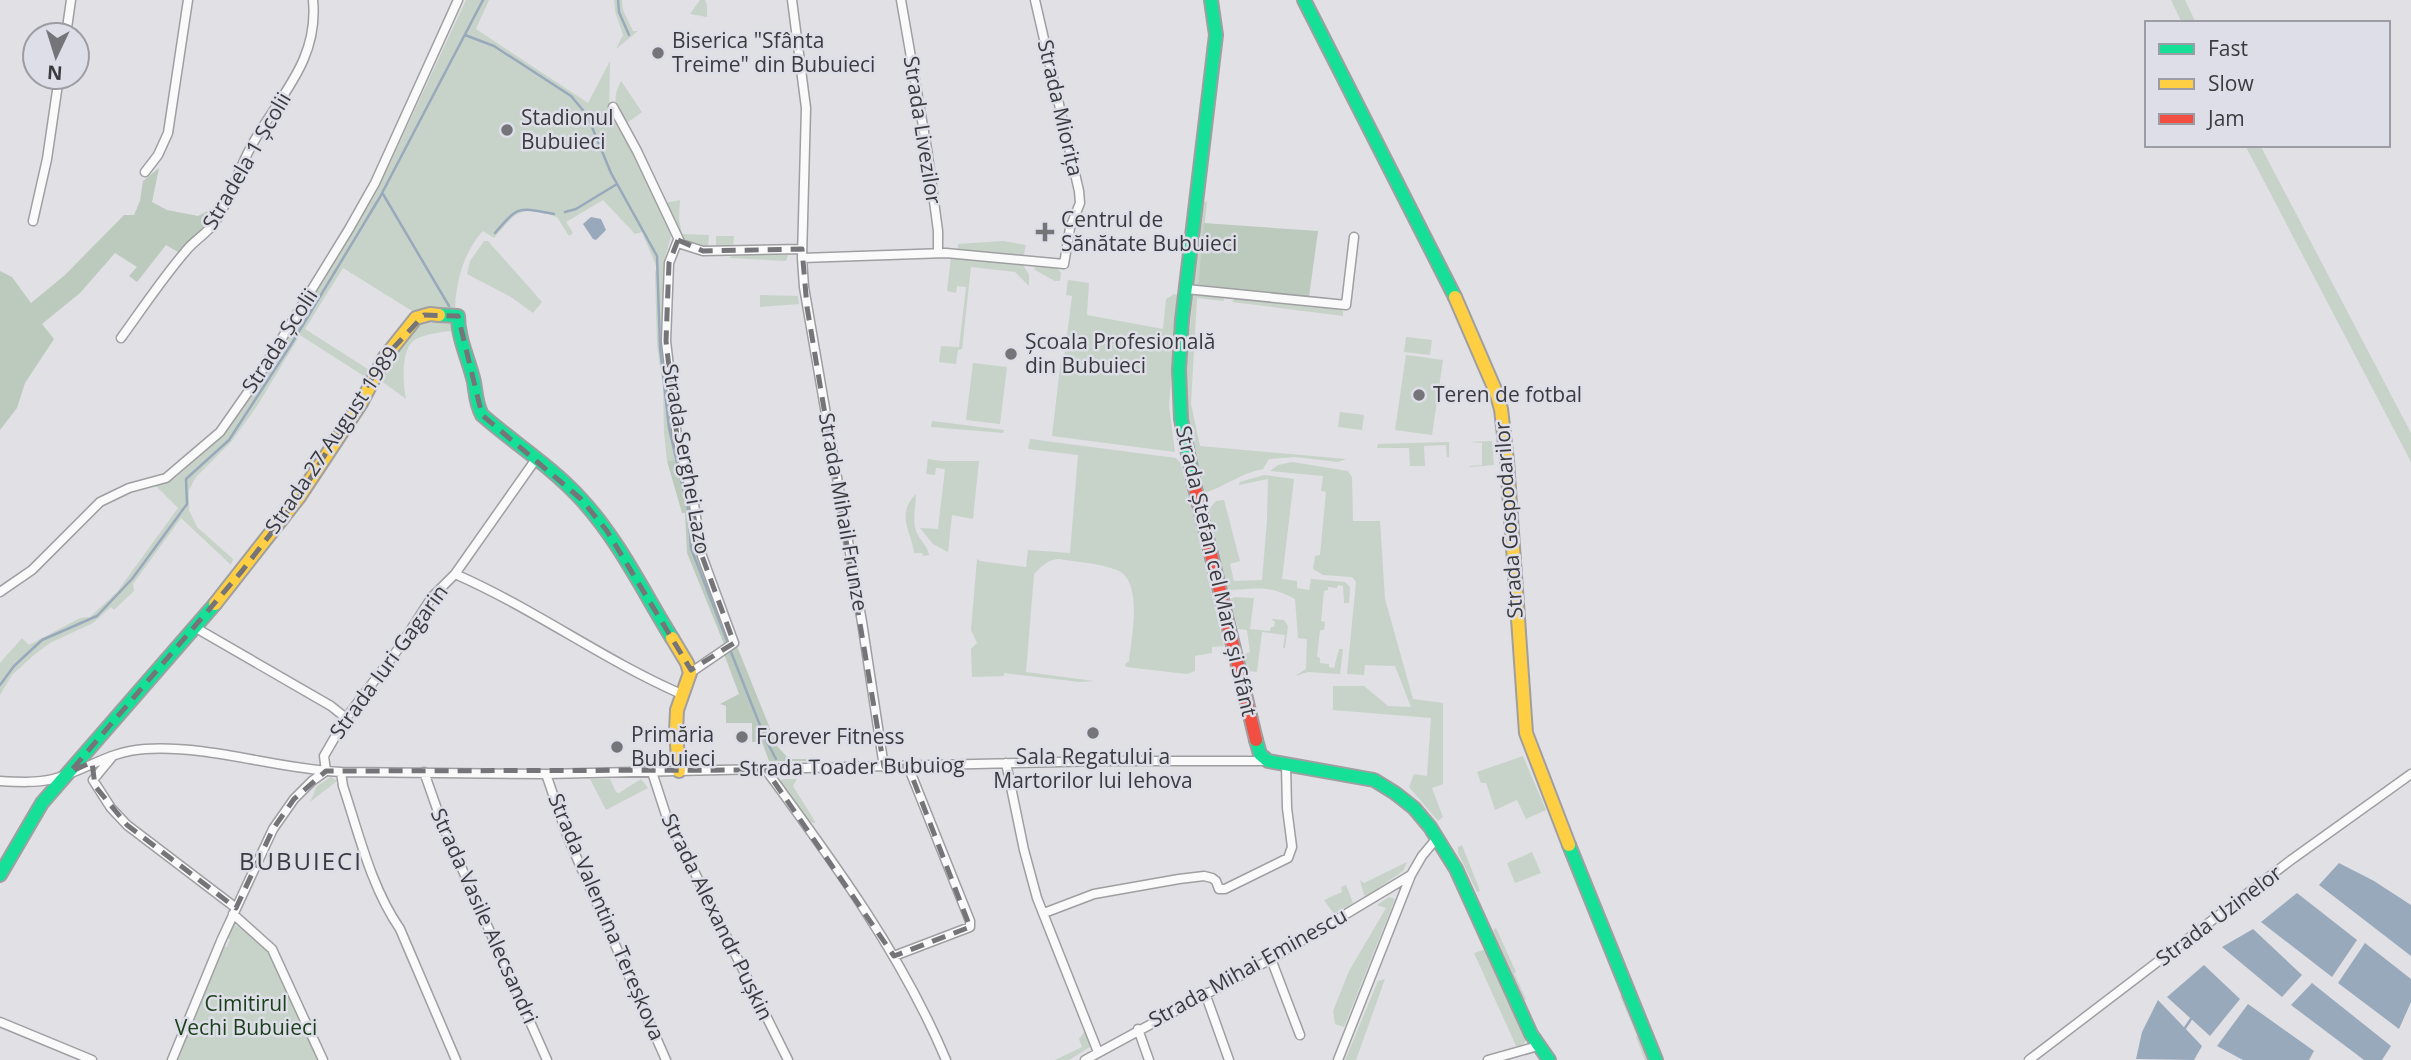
<svg xmlns="http://www.w3.org/2000/svg" width="2411" height="1060" font-family="'Open Sans',sans-serif">
  <style>
    .green { fill: #c7d3c8 }
    .forest { fill: #bccabd }
    .water { fill: #99a9bc }
    .lines { fill: none; stroke-linecap: round; stroke-linejoin: round }
    .stream { stroke: #99a9bc; stroke-width: 2.5 }
    .street-casing { stroke: #9f9fa2; stroke-width: 11 }
    .fast-casing { stroke: #9f9fa2; stroke-width: 16 }
    .slow-casing { stroke: #9f9fa2; stroke-width: 16 }
    .jam-casing { stroke: #9f9fa2; stroke-width: 16 }
    .street { stroke: #fafafb; stroke-width: 8 }
    .fast { stroke: #16e098; stroke-width: 12 }
    .slow { stroke: #ffcf43; stroke-width: 12 }
    .jam { stroke: #f24e42; stroke-width: 12 }
    .marked { fill: none; stroke: #757579; stroke-width: 5; stroke-dasharray: 14 9; stroke-linejoin: round }
    .poi-dot { fill: #757579; stroke: #dddee8; stroke-width: 2.5 }
    .labels { text-anchor: middle; stroke-width: 5; stroke-linejoin: round; paint-order: stroke }
    .poi-label { font-size: 21px; fill: #3b3b3f; stroke: #dddee8; text-anchor: start }
    .street-label { font-size: 21px; fill: #3b3b3f; stroke: #dddee8 }
    .park-label { font-size: 21px; fill: #1a3f19; stroke: #dddee8 }
    .quarter-label { font-size: 24px; letter-spacing: 2px; fill: #3b3b3f; stroke: #dddee8 }
  </style>
  <rect width="100%" height="100%" fill="#e0e0e5"/>
  <path class="green" d="M466 0H489L476 29 588 103 610 61 609 114 632 149 671 236 664 261V344L679 459 667 461 664 432 663 388 657 345 655 272 657 268 642 232 635 234 603 200 566 222 573 233 569 236 557 217C520 205 517 211 494 238L483 231C463 252 455 285 455 313L417 314 343 268 305 329 374 373 370 380 300 335 257 406 231 442 196 477 189 490V510L197 527 233 559 231 565 181 518 133 584 134 591 114 610 111 607 93 623 50 643 34 655 12 675 0 695V663L22 638 29 645 80 618 90 617 117 592 178 508 157 487 149 484 174 479 214 444 232 423 292 332 377 191Z
    M614 0H622L623 10 633 31H638L616 49 623 35 615 11Z
    M700 0H705L707 5V17L690 14Z
    M2171 0H2185L2196 23H2182Z
    M621 81 642 112 627 123C616 105 611 101 621 81Z
    M2245 145H2260L2411 433V462Z
    M680 200 679 219 682 234 709 235 708 249 684 243 665 203Z
    M1201 201 1207 202 1198 286 1191 285Z
    M716 236H734L733 248 716 249Z
    M484 241H488L542 302 533 313 511 297 467 274 470 261Z
    M1003 241 1026 245 1024 254 1021 257 958 251V244Z
    M789 253 786 261 730 258 732 255Z
    M951 257 1022 263 1029 275V286L1015 272 971 267 962 349 958 350 956 364 939 362 941 346 959 347 966 287 957 286 956 293 947 291Z
    M1037 266 1057 268 1061 273 1060 281H1055L1035 270 1034 268Z
    M1068 280 1089 283 1087 315 1163 329 1166 299 1174 294 1178 295 1169 406 1175 452 1052 436 1061 359H1064L1072 296 1066 295Z
    M1193 294 1223 295 1224 301 1197 298 1191 404 1200 446 1346 459 1338 462 1295 457 1269 459 1263 469C1241 473 1224 487 1202 494L1190 447 1184 396Z
    M760 295 798 296 799 304 760 307Z
    M1236 296 1338 307 1343 311V316L1232 302Z
    M443 319 453 326 456 331C444 331 426 334 416 339 400 348 403 384 406 399L380 380 385 365 418 321Z
    M1406 337 1432 340 1430 355 1404 352Z
    M1406 355 1443 360 1432 435 1395 430Z
    M973 363 1007 367 1000 424 966 420Z
    M1340 412 1364 415 1362 430 1338 427Z
    M932 421 1004 430 1003 433 931 427Z
    M1030 439 1176 458 1181 464 1224 646 1212 647V653L1195 656V671L1187 674 1126 667 1125 664 1129 661C1131 639 1144 581 1117 570 1099 563 1076 562 1058 559 1047 560 1041 567 1034 574L1026 672 1094 681 1080 682 1004 673V676L972 677 971 649 977 643 971 630 977 559 980 561 1026 567 1028 550 1070 553 1078 455 1028 449Z
    M1492 441 1494 465 1470 467V466L1482 465V443L1469 442Z
    M1449 442V457H1447L1446 445 1424 446 1425 466H1410L1409 448H1377L1378 444Z
    M928 459 942 461H979L973 519 952 515 948 552 933 544 920 528 938 529 945 469 936 468 935 475 926 474Z
    M1292 462 1348 471 1352 477 1353 521H1380L1385 599 1413 699 1443 703V784L1432 788 1443 817 1438 821 1409 787 1414 774 1427 776 1431 718 1333 710V686H1364L1388 706 1411 707 1395 666 1365 665 1364 675 1347 674 1356 582 1352 577 1323 575 1313 569 1315 556 1320 555 1326 492 1321 491 1323 476 1270 471 1278 465Z
    M1264 475 1294 479 1282 579 1297 581V588L1309 590 1311 579 1345 582 1350 587 1349 603H1344L1343 586 1338 585 1337 588 1328 587V590L1324 591 1321 621 1325 622 1324 630H1320L1317 657 1320 658V663L1329 664V667L1334 668 1339 649H1343L1340 674 1308 672 1295 676 1306 669 1307 639 1298 638 1295 599C1268 584 1255 589 1227 590L1209 509 1216 501 1224 500 1240 561 1230 564 1234 581 1262 580 1267 520 1268 479 1239 485 1240 482Z
    M916 494C916 506 911 524 918 535 922 543 927 545 929 555L923 556 922 553H914C912 532 895 515 916 494Z
    M1234 597 1254 598 1250 629 1270 631 1271 627H1274L1275 622 1271 619 1284 620 1288 626 1285 648H1283L1285 635 1262 632 1257 672 1247 671 1243 655 1250 652 1247 630 1238 629 1230 600Z
    M1523 756 1546 810 1526 819 1517 800 1495 810 1486 783H1481L1477 772Z
    M331 777 337 781 310 802 317 786Z
    M590 779H610L616 792 619 793 641 779 648 788 606 810Z
    M783 779H797L793 786 816 823 810 822 780 781Z
    M1462 845 1480 891 1477 892 1458 853V847Z
    M1532 852 1541 873 1515 883 1507 863Z
    M1407 862 1403 871 1367 896 1364 895 1360 880 1364 883Z
    M1346 885 1353 903 1334 914 1324 900 1342 892 1341 887Z
    M1389 897 1395 899 1344 1027 1335 1024 1333 1011 1349 971 1386 908 1377 905Z
    M234 924 256 936 268 949 321 1060H178L223 946 227 947 230 939 226 937Z
    M1496 928 1516 972 1514 973 1526 999 1524 1000 1493 930Z
    M1486 949 1527 1038 1524 1044 1517 1048 1474 953Z
    M1385 979 1356 1060H1345L1378 981Z
    M1625 994 1651 1060H1645L1636 1037 1637 1036 1620 996Z
    M1085 1031 1090 1047 1069 1060H1055L1082 1047 1079 1039Z"/>
  <path class="forest" d="M159 168 152 202 167 210 198 216 215 207 212 219 180 253 166 245 137 282 129 276 137 267 115 253 80 293 42 324 54 339 25 383 17 408 0 430V271L12 277 31 303 65 275 124 215H134L140 201 143 181Z
    M1204 223 1318 231 1309 297 1198 286Z
    M679 459 691 503 699 555 731 640 724 644 687 553 685 513H682L667 461Z
    M737 646 777 746 789 759H806V761H769L762 742H752V723H726V706L720 704 739 694 724 654Z"/>
  <path class="water" d="M591 217 601 219 606 230 596 240 593 239 583 224Z
    M2339 863 2374 881 2411 905V956L2319 885Z
    M2297 893 2357 940 2332 977 2261 922Z
    M2253 929 2302 975 2282 997 2222 947Z
    M2365 943 2411 979V1002L2399 1029 2338 983Z
    M2204 965 2240 999 2210 1036 2167 997Z
    M2312 983 2391 1046 2382 1060H2364L2291 1005Z
    M2158 1000 2202 1046 2194 1060 2136 1059 2142 1032Z
    M2248 1004 2314 1051 2309 1060H2243L2217 1046Z"/>
  <g class="lines">
    <path class="stream" d="M618 0 619 12 629 35
      M465 35 494 46 571 96 587 115 611 173 657 256 660 347 669 428 689 514 691 548 727 641
      M383 194 449 306
      M565 212 576 209 617 184
      M495 233C520 204 518 208 554 214
      M731 652 765 738 776 759
      M0 685 14 666 42 640 97 616 132 579 187 504 186 479 229 440 292 343 380 197 483 0
      M2185 1028 2191 1019"/>
    <defs>
      <path id="street" d="M792 0 806 108 802 258 804 287 862 622 884 767
        M901 0 927 149 938 231V253
        M66 35 71 0
        M613 107 637 151 681 244 703 251 802 249
        M145 172 158 155 168 133 188 0
        M33 221 47 159 59 77
        M678 240 669 263 666 341 677 437 694 504 702 556 734 643 690 673
        M802 258 946 253 1064 264 1070 228 1080 203 1079 191 1035 0
        M1186 289 1346 305 1354 237
        M121 338C142 309 162 279 185 252 194 240 207 234 215 222 231 198 238 169 252 145 279 96 319 61 313 0
        M455 574C533 608 602 659 679 693
        M0 592 32 570 100 502 129 488 166 478 220 432 255 382 349 229 375 183 458 0
        M196 628 331 706 346 718
        M112 757 93 780 111 808 127 825 236 908
        M1006 763 1024 850 1037 898 1098 1052
        M766 770C833 861 902 955 946 1060
        M341 772 343 786C359 834 371 887 400 929L456 1060
        M424 772 443 826 547 1060
        M652 772 666 815 788 1060
        M546 774 568 838 666 1060
        M0 781C18 782 36 783 53 779 85 771 109 751 145 749 212 745 275 769 341 772L546 774 1105 761H1268
        M1044 913 1094 894 1179 879 1204 876 1212 878 1216 881 1219 889H1225L1288 858 1292 847 1287 808 1286 765
        M233 914 272 949 323 1060
        M894 956 970 927V921L908 766
        M1271 959 1300 1035
        M1205 993 1229 1060
        M0 1022 92 1060
        M1138 1029 1149 1060
        M172 1060 221 941 273 829 294 799 312 781 326 771 324 756 346 718 399 648 432 597 455 574 536 459
        M1085 1060 1271 959 1411 875
        M1338 1060 1411 875 1422 856 1437 838
        M1488 1060 1538 1046
        M2029 1060 2291 860 2411 774"/>
      <path id="fast" d="M1304 0 1455 297
        M439 315 458 316C458 339 469 360 474 382 476 394 476 404 482 415 514 443 552 467 581 499 618 539 643 591 672 638
        M1195 488 1181 419 1179 370 1182 320 1216 35 1211 0
        M1256 740 1260 754 1268 761 1374 780 1395 793 1414 808 1430 827 1456 869 1531 1034 1549 1060
        M1569 845 1656 1060
        M0 875 42 803 215 604"/>
      <path id="slow" d="M1455 297 1496 392 1501 409 1507 461 1526 733 1569 845
        M215 604 299 497 361 403 385 357 416 318 430 314 439 315
        M672 638 687 663 690 673 677 710 676 732 679 771"/>
      <path id="jam" d="M1195 488 1256 740"/>
    </defs>
    <use href="#street" class="street-casing"/>
    <use href="#fast" class="fast-casing"/>
    <use href="#slow" class="slow-casing"/>
    <use href="#jam" class="jam-casing"/>
    <use href="#street" class="street"/>
    <use href="#fast" class="fast"/>
    <use href="#slow" class="slow"/>
    <use href="#jam" class="jam"/>
  </g>
  <path class="marked" d="M678 240 703 251 802 249 807 307 884 767 908 766 970 927 894 956 766 770 326 771 294 799 273 829 236 908 127 825 95 786 92 762 70 772 242 571 299 497 385 357 424 315 458 316 482 415 581 499 607 531 691 670 734 643 702 556 677 437 666 341 669 263Z"/>
  <g class="poi-dot">
    <circle cx="658" cy="53" r="7"/>
    <circle cx="507" cy="130" r="7"/>
    <path d="M1041.5 221.5h7v7h7v7h-7v7h-7v-7h-7v-7h7z"/>
    <circle cx="1011" cy="354" r="7"/>
    <circle cx="1419" cy="395" r="7"/>
    <circle cx="1093" cy="733" r="7"/>
    <circle cx="742" cy="737" r="7"/>
    <circle cx="617" cy="747" r="7"/>
  </g>
  <g class="labels">
    <g class="poi-label">
      <text x="672" y="48">Biserica "Sfânta<tspan x="672" dy="24">Treime" din Bubuieci</tspan></text>
      <text x="521" y="125">Stadionul<tspan x="521" dy="24">Bubuieci</tspan></text>
      <text x="1061" y="227">Centrul de<tspan x="1061" dy="24">Sănătate Bubuieci</tspan></text>
      <text x="1025" y="349">Școala Profesională<tspan x="1025" dy="24">din Bubuieci</tspan></text>
      <text x="1433" y="402">Teren de fotbal</text>
      <text x="631" y="742">Primăria<tspan x="631" dy="24">Bubuieci</tspan></text>
      <text x="756" y="744">Forever Fitness</text>
      <text x="1093" y="764" text-anchor="middle">Sala Regatului a<tspan x="1093" dy="24">Martorilor lui Iehova</tspan></text>
    </g>
    <g class="street-label">
      <text transform="translate(1060 108) rotate(77)" y="7">Strada Miorița</text>
      <text transform="translate(922 130) rotate(81)" y="7">Strada Livezilor</text>
      <text transform="translate(247 161) rotate(-60)" y="7">Stradela 1 Școlii</text>
      <text transform="translate(280 341) rotate(-57)" y="7">Strada Școlii</text>
      <text transform="translate(332 440) rotate(-56)" y="7">Strada 27 August 1989</text>
      <text transform="translate(686 459) rotate(80)" y="7">Strada Serghei Lazo</text>
      <text transform="translate(843 512) rotate(80)" y="7">Strada Mihail Frunze</text>
      <text transform="translate(1509 520) rotate(-94)" y="7">Strada Gospodarilor</text>
      <text transform="translate(1216 571) rotate(77)" y="7">Strada Ștefan cel Mare și Sfânt</text>
      <text transform="translate(389 662) rotate(-54)" y="7">Strada Iuri Gagarin</text>
      <text transform="translate(852 767) rotate(-1)" y="7">Strada Toader Bubuiog</text>
      <text transform="translate(484 916) rotate(66)" y="7">Strada Vasile Alecsandri</text>
      <text transform="translate(2219 916) rotate(-37)" y="7">Strada Uzinelor</text>
      <text transform="translate(606 917) rotate(67)" y="7">Strada Valentina Tereșkova</text>
      <text transform="translate(717 917) rotate(64)" y="7">Strada Alexandr Pușkin</text>
      <text transform="translate(1248 968) rotate(-29)" y="7">Strada Mihai Eminescu</text>
    </g>
    <g class="park-label">
      <text x="246" y="1011">Cimitirul<tspan x="246" dy="24">Vechi Bubuieci</tspan></text>
    </g>
    <g class="quarter-label">
      <text x="301" y="870">BUBUIECI</text>
    </g>
  </g>
  <rect x="2145" y="21" width="245" height="126" fill="#dddee8" stroke="#9c9da4" stroke-width="2"/>
  <rect x="2159" y="44" width="35" height="10" fill="#16e098" stroke="#9c9da4" stroke-width="2"/>
  <text x="2208" y="56" font-size="21" fill="#3b3b3f">Fast</text>
  <rect x="2159" y="79" width="35" height="10" fill="#ffcf43" stroke="#9c9da4" stroke-width="2"/>
  <text x="2208" y="91" font-size="21" fill="#3b3b3f">Slow</text>
  <rect x="2159" y="114" width="35" height="10" fill="#f24e42" stroke="#9c9da4" stroke-width="2"/>
  <text x="2208" y="126" font-size="21" fill="#3b3b3f">Jam</text>
  <g transform="translate(56 56) rotate(184)"><circle r="33" fill="#dddee8" stroke="#9c9da4" stroke-width="2"/>
  <path d="M0-5L12 26L0 18L-12 26Z" fill="#757579"/>
  <text y="-10" font-size="19" font-weight="bold" text-anchor="middle" fill="#3b3b3f">N</text>
  </g>
</svg>
